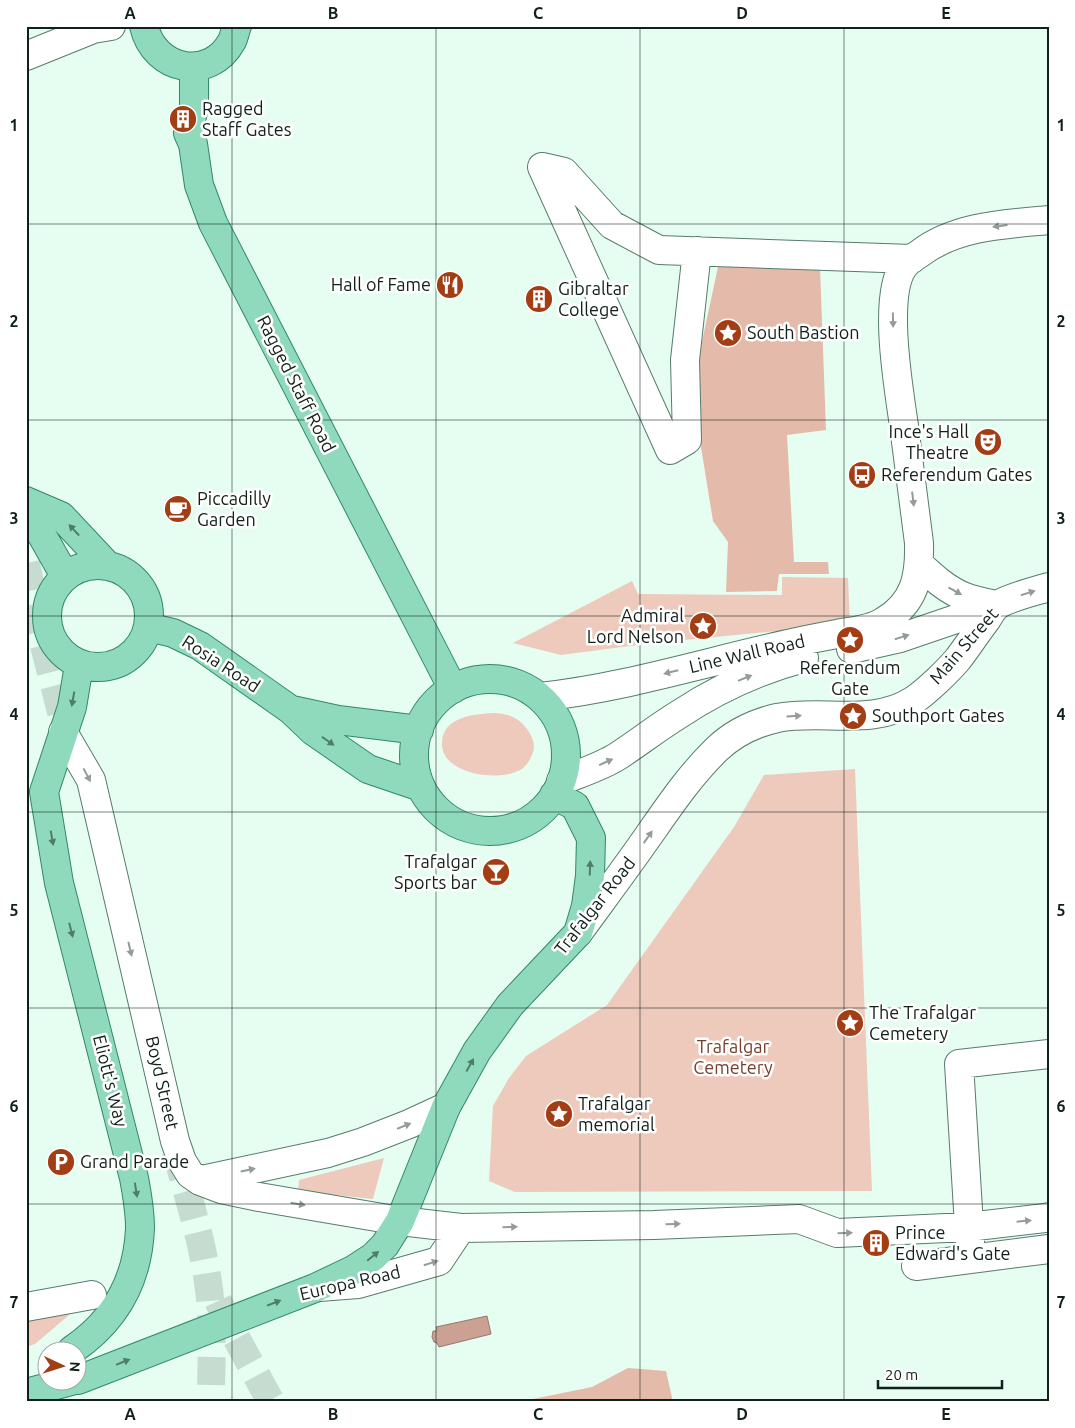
<svg xmlns="http://www.w3.org/2000/svg" width="1075" height="1428" font-family="Ubuntu,sans-serif">
  <style>
    .green { fill: #eecabd }
    .forest { fill: #e4baab }
    .water { fill: #caa193; stroke: #927a6e }
    .lines { fill: none; stroke-linecap: round; stroke-linejoin: round }
    .minor-tunnel { stroke: #c6dcd1; stroke-width: 28; stroke-dasharray: 28 14; stroke-linecap: butt }
    .minor-casing { stroke: #587c6b; stroke-width: 30 }
    .major-casing { stroke: #328966; stroke-width: 30 }
    .minor { stroke: #fff; stroke-width: 28 }
    .major { stroke: #8fdabc; stroke-width: 28 }
    .oneway { fill: #949b98 }
    .oneway2 { fill: #507d6a }
    .grid { fill: none; stroke: #112019; stroke-width: 1; stroke-opacity: 0.55 }
    .labels { text-anchor: middle; stroke-width: 5; stroke-linejoin: round; paint-order: stroke }
    .poi-label { font-size: 18px; fill: #112019; stroke: #fff; text-anchor: start }
    .street-label { font-size: 18px; fill: #112019; stroke: #fff }
    .park-label { font-size: 18px; fill: #763f2b; stroke: #fff }
    .neatline { fill: none; stroke: #112019; stroke-width: 2 }
    .grid-label { font-size: 16px; text-anchor: middle; font-weight: bold; fill: #112019 }
  </style>
  <rect width="100%" height="100%" fill="#e6fdf1"/>
  <path class="green" d="M782 577 848 578 850 624 653 643 561 655 513 643 632 581 638 594 782 595Z
    M494 713C510 714 520 718 529 732 534 740 536 748 531 757 528 764 523 770 515 772 494 781 443 773 442 745 441 717 473 714 494 713Z
    M855 769 872 1191 515 1192 489 1181 493 1106 509 1078 526 1056 607 1005 734 827 764 775Z
    M384 1158 373 1199 298 1191 299 1180Z
    M85 1288 68 1316 35 1344 26 1347V1294Z"/>
  <path class="forest" d="M718 267 820 268 826 430 787 435 794 562H828L829 574H779L777 591 726 592 728 542 713 521 701 447 698 360Z
    M628 1368 666 1371 673 1402H526L533 1399 592 1387Z"/>
  <path class="water" d="M487 1316 491 1334 439 1347 437 1343 434 1342 432 1337 433 1331H437L436 1327Z"/>
  <g class="lines">
    <path class="minor-tunnel" d="M26 563 38 622 68 739
      M176 1151C187 1194 202 1239 208 1282 214 1321 211 1362 211 1402
      M218 1301 233 1332 271 1402"/>
    <defs>
      <path id="minor" d="M26 56 93 29 111 26
        M697 251 685 360 687 440 670 450 542 167 564 172 612 225 659 250 912 259
        M919 564C933 577 947 590 965 597 975 601 987 603 997 605
        M851 649 900 638 997 605
        M540 697C624 688 706 662 788 644 804 640 821 637 837 634 852 631 871 630 884 621 915 603 920 576 919 543 914 504 909 465 904 426 899 390 882 295 904 266 908 261 914 257 919 254 955 226 1005 224 1049 220
        M63 732 91 780 175 1141 182 1161 190 1174 200 1181 221 1189 259 1197 400 1221 461 1228 654 1225 799 1219 837 1233 968 1227 1045 1218 1049 1217
        M561 781C580 773 601 767 618 756 638 743 657 728 678 715 717 689 758 670 804 658
        M578 933C602 900 626 868 649 835 670 805 691 774 717 749 734 733 755 723 777 718 822 709 873 727 914 700 927 691 948 671 958 659 968 646 977 632 987 619 990 614 994 607 999 604 1014 596 1032 592 1049 587
        M202 1180 328 1153 363 1142 409 1124 446 1107
        M971 1258 959 1064 1049 1054
        M916 1266 1049 1249
        M319 1287 358 1284 439 1261 461 1228
        M26 1307 92 1295"/>
      <path id="major" d="M144 26C154 71 210 82 232 41 234 37 235 31 237 26
        M194 67V108L188 133 193 144 199 185 213 223 453 689
        M26 501 61 516 107 565
        M26 507 65 576
        M47 616a51 51 0 1 1 102 0a51 51 0 1 1-102 0Z
        M148 627 173 633 200 646 291 710 313 731 368 769 421 787
        M414 755a76 76 0 1 1 152 0a76 76 0 1 1-152 0Z
        M292 710 338 720 419 730
        M72 1350C115 1321 138 1280 140 1228 140 1211 137 1194 134 1178L59 883 44 792 72 707 79 665
        M78 1380 315 1288 353 1270 373 1257 385 1245 400 1221 446 1107 477 1051 510 1005 578 933 586 906 590 876 591 838 575 806 554 795
        M26 1393 75 1380"/>
    </defs>
    <use href="#minor" class="minor-casing"/>
    <use href="#major" class="major-casing"/>
    <use href="#minor" class="minor"/>
    <use href="#major" class="major"/>
  </g>
  <defs><path id="oneway-solid" d="M-6-.8H1V-3.2L6.5 0L1 3.2V.8H-6Z" transform="scale(1.25)"/></defs>
  <g class="oneway">
    <use href="#oneway-solid" transform="translate(1000 226) rotate(173)"/>
    <use href="#oneway-solid" transform="translate(893 320) rotate(89)"/>
    <use href="#oneway-solid" transform="translate(913 499) rotate(83)"/>
    <use href="#oneway-solid" transform="translate(955 591) rotate(29)"/>
    <use href="#oneway-solid" transform="translate(1028 593) rotate(-17)"/>
    <use href="#oneway-solid" transform="translate(902 637) rotate(-17)"/>
    <use href="#oneway-solid" transform="translate(671 672) rotate(166)"/>
    <use href="#oneway-solid" transform="translate(745 678) rotate(-22)"/>
    <use href="#oneway-solid" transform="translate(794 716) rotate(-4)"/>
    <use href="#oneway-solid" transform="translate(606 762) rotate(-24)"/>
    <use href="#oneway-solid" transform="translate(87 775) rotate(62)"/>
    <use href="#oneway-solid" transform="translate(648 837) rotate(-55)"/>
    <use href="#oneway-solid" transform="translate(130 949) rotate(77)"/>
    <use href="#oneway-solid" transform="translate(404 1126) rotate(-22)"/>
    <use href="#oneway-solid" transform="translate(248 1170) rotate(-12)"/>
    <use href="#oneway-solid" transform="translate(298 1204) rotate(9)"/>
    <use href="#oneway-solid" transform="translate(1024 1221) rotate(-6)"/>
    <use href="#oneway-solid" transform="translate(673 1224) rotate(-2)"/>
    <use href="#oneway-solid" transform="translate(510 1227) rotate(-1)"/>
    <use href="#oneway-solid" transform="translate(845 1233) rotate(-1)"/>
    <use href="#oneway-solid" transform="translate(431 1263) rotate(-17)"/>
  </g>
  <g class="oneway2">
    <use href="#oneway-solid" transform="translate(74 530) rotate(-133)"/>
    <use href="#oneway-solid" transform="translate(73 699) rotate(100)"/>
    <use href="#oneway-solid" transform="translate(328 741) rotate(35)"/>
    <use href="#oneway-solid" transform="translate(52 838) rotate(80)"/>
    <use href="#oneway-solid" transform="translate(590 868) rotate(-88)"/>
    <use href="#oneway-solid" transform="translate(71 930) rotate(76)"/>
    <use href="#oneway-solid" transform="translate(470 1065) rotate(-61)"/>
    <use href="#oneway-solid" transform="translate(136 1190) rotate(81)"/>
    <use href="#oneway-solid" transform="translate(373 1256) rotate(-39)"/>
    <use href="#oneway-solid" transform="translate(274 1303) rotate(-21)"/>
    <use href="#oneway-solid" transform="translate(123 1362) rotate(-22)"/>
  </g>
  <path class="grid" d="M232 26V1402M436 26V1402M640 26V1402M844 26V1402M26 224H1049M26 420H1049M26 616H1049M26 812H1049M26 1008H1049M26 1204H1049"/>
  <defs>
    <symbol id="building-disc" viewBox="-11 -11 22 22"><circle r="9.5" fill="#a33d14" stroke="#fff"/><path d="M-4-6H4V6H1V3H-1V6H-4ZM-2.5-4.3h1.7v1.8h-1.7ZM.8-4.3h1.7v1.8H.8ZM-2.5-1h1.7V.8h-1.7ZM.8-1h1.7V.8H.8Z" fill="#fff"/></symbol>
    <symbol id="restaurant-disc" viewBox="-11 -11 22 22"><circle r="9.5" fill="#a33d14" stroke="#fff"/><path d="M-5-6h1v4h1v-4h1v4h1v-4h1v5L-1.5 .5V6h-2V.5L-5-1ZM5-6V6H3V1.5H1.5Q1.5-4 5-6Z" fill="#fff"/></symbol>
    <symbol id="sight-disc" viewBox="-11 -11 22 22"><circle r="9.5" fill="#a33d14" stroke="#fff"/><path d="M0-6L1.8-2.2L6-1.7L2.9 1.2L3.7 5.4L0 3.3L-3.7 5.4L-2.9 1.2L-6-1.7L-1.8-2.2Z" fill="#fff"/></symbol>
    <symbol id="theatre-disc" viewBox="-11 -11 22 22"><circle r="9.5" fill="#a33d14" stroke="#fff"/><path d="M-5-5.5Q0-4 5-5.5V0Q5 5 0 6Q-5 5-5 0ZM-3.3-2.5H-1v1.5H-3.3ZM1-2.5H3.3v1.5H1ZM-2.8 1Q0 5.5 2.8 1Z" fill="#fff"/></symbol>
    <symbol id="bus-disc" viewBox="-11 -11 22 22"><circle r="9.5" fill="#a33d14" stroke="#fff"/><path d="M-5-6H5V4H4V6H2V4H-2V6H-4V4H-5ZM-3.5-4V0h7V-4ZM-3.5 1.2v1.5H-2V1.2ZM2 1.2v1.5H3.5V1.2Z" fill="#fff"/></symbol>
    <symbol id="cafe-disc" viewBox="-11 -11 22 22"><circle r="9.5" fill="#a33d14" stroke="#fff"/><path d="M-5.5-4.5H6V0H3Q3 3.5 0 3.5H-2.5Q-5.5 3.5-5.5 0ZM3-3.2v2h1.7v-2ZM-6 4.5H4V6H-6Z" fill="#fff"/></symbol>
    <symbol id="bar-disc" viewBox="-11 -11 22 22"><circle r="9.5" fill="#a33d14" stroke="#fff"/><path d="M-6-5H6L.8 .8V4.5H3.5V6h-7V4.5H-.8V.8Z" fill="#fff"/></symbol>
    <symbol id="parking-disc" viewBox="-11 -11 22 22"><circle r="9.5" fill="#a33d14" stroke="#fff"/><path d="M-3.5-5.5H1a3.5 3.5 0 0 1 0 7H-1V5.5H-3.5ZM-1-3.4V-.6H.8a1.4 1.4 0 0 0 0-2.8Z" fill="#fff"/></symbol>
  </defs>
  <g fill-rule="evenodd">
    <use href="#building-disc" x="167" y="103" width="32" height="32"/>
    <use href="#restaurant-disc" x="434" y="269" width="32" height="32"/>
    <use href="#building-disc" x="523" y="283" width="32" height="32"/>
    <use href="#sight-disc" x="712" y="317" width="32" height="32"/>
    <use href="#theatre-disc" x="972" y="426" width="32" height="32"/>
    <use href="#bus-disc" x="846" y="459" width="32" height="32"/>
    <use href="#cafe-disc" x="162" y="493" width="32" height="32"/>
    <use href="#sight-disc" x="687" y="610" width="32" height="32"/>
    <use href="#sight-disc" x="834" y="624" width="32" height="32"/>
    <use href="#sight-disc" x="837" y="700" width="32" height="32"/>
    <use href="#bar-disc" x="480" y="856" width="32" height="32"/>
    <use href="#sight-disc" x="834" y="1007" width="32" height="32"/>
    <use href="#sight-disc" x="543" y="1098" width="32" height="32"/>
    <use href="#parking-disc" x="45" y="1146" width="32" height="32"/>
    <use href="#building-disc" x="860" y="1227" width="32" height="32"/>
  </g>
  <g class="labels">
    <g class="poi-label">
      <text x="202" y="115">Ragged<tspan x="202" dy="21">Staff Gates</tspan></text>
      <text x="431" y="291" text-anchor="end">Hall of Fame</text>
      <text x="558" y="295">Gibraltar<tspan x="558" dy="21">College</tspan></text>
      <text x="747" y="339">South Bastion</text>
      <text x="969" y="438" text-anchor="end">Ince's Hall<tspan x="969" dy="21">Theatre</tspan></text>
      <text x="881" y="481">Referendum Gates</text>
      <text x="197" y="505">Piccadilly<tspan x="197" dy="21">Garden</tspan></text>
      <text x="684" y="622" text-anchor="end">Admiral<tspan x="684" dy="21">Lord Nelson</tspan></text>
      <text x="850" y="674" text-anchor="middle">Referendum<tspan x="850" dy="21">Gate</tspan></text>
      <text x="872" y="722">Southport Gates</text>
      <text x="477" y="868" text-anchor="end">Trafalgar<tspan x="477" dy="21">Sports bar</tspan></text>
      <text x="869" y="1019">The Trafalgar<tspan x="869" dy="21">Cemetery</tspan></text>
      <text x="578" y="1110">Trafalgar<tspan x="578" dy="21">memorial</tspan></text>
      <text x="80" y="1168">Grand Parade</text>
      <text x="895" y="1239">Prince<tspan x="895" dy="21">Edward's Gate</tspan></text>
    </g>
    <g class="street-label">
      <text transform="translate(296 384) rotate(63)" y="6">Ragged Staff Road</text>
      <text transform="translate(964 646) rotate(-49)" y="6">Main Street</text>
      <text transform="translate(747 654) rotate(-13)" y="6">Line Wall Road</text>
      <text transform="translate(221 664) rotate(33)" y="6">Rosia Road</text>
      <text transform="translate(595 906) rotate(-52)" y="6">Trafalgar Road</text>
      <text transform="translate(110 1081) rotate(76)" y="6">Eliott's Way</text>
      <text transform="translate(162 1083) rotate(77)" y="6">Boyd Street</text>
      <text transform="translate(350 1283) rotate(-13)" y="6">Europa Road</text>
    </g>
    <g class="park-label">
      <text x="733" y="1053">Trafalgar<tspan x="733" dy="21">Cemetery</tspan></text>
    </g>
  </g>
  <rect width="1075" height="1428" fill="none" stroke="#ffffff" stroke-width="55"/>
  <g transform="translate(62 1366) rotate(94)"><circle r="24" fill="#ffffff" stroke="#a0a6a3"/>
  <path d="M0-4L9 19L0 12L-9 19Z" fill="#a33d14"/>
  <text y="-8" font-size="14" font-weight="bold" text-anchor="middle" fill="#112019">N</text>
  </g>
  <path d="M878 1380v8h124v-8" fill="none" stroke="#112019" stroke-width="2.5"/>
  <text x="885" y="1380" font-size="15" fill="#112019" stroke="#ffffff" stroke-width="4" paint-order="stroke">20 m</text>
  <rect x="28" y="28" width="1020" height="1372" class="neatline"/>
  <g class="grid-label">
    <text x="130" y="19">A</text>
    <text x="333" y="19">B</text>
    <text x="538" y="19">C</text>
    <text x="742" y="19">D</text>
    <text x="946" y="19">E</text>
    <text x="14" y="131">1</text>
    <text x="1061" y="131">1</text>
    <text x="14" y="327">2</text>
    <text x="1061" y="327">2</text>
    <text x="14" y="524">3</text>
    <text x="1061" y="524">3</text>
    <text x="14" y="720">4</text>
    <text x="1061" y="720">4</text>
    <text x="14" y="916">5</text>
    <text x="1061" y="916">5</text>
    <text x="14" y="1112">6</text>
    <text x="1061" y="1112">6</text>
    <text x="14" y="1308">7</text>
    <text x="1061" y="1308">7</text>
    <text x="130" y="1420">A</text>
    <text x="333" y="1420">B</text>
    <text x="538" y="1420">C</text>
    <text x="742" y="1420">D</text>
    <text x="946" y="1420">E</text>
  </g>
</svg>
